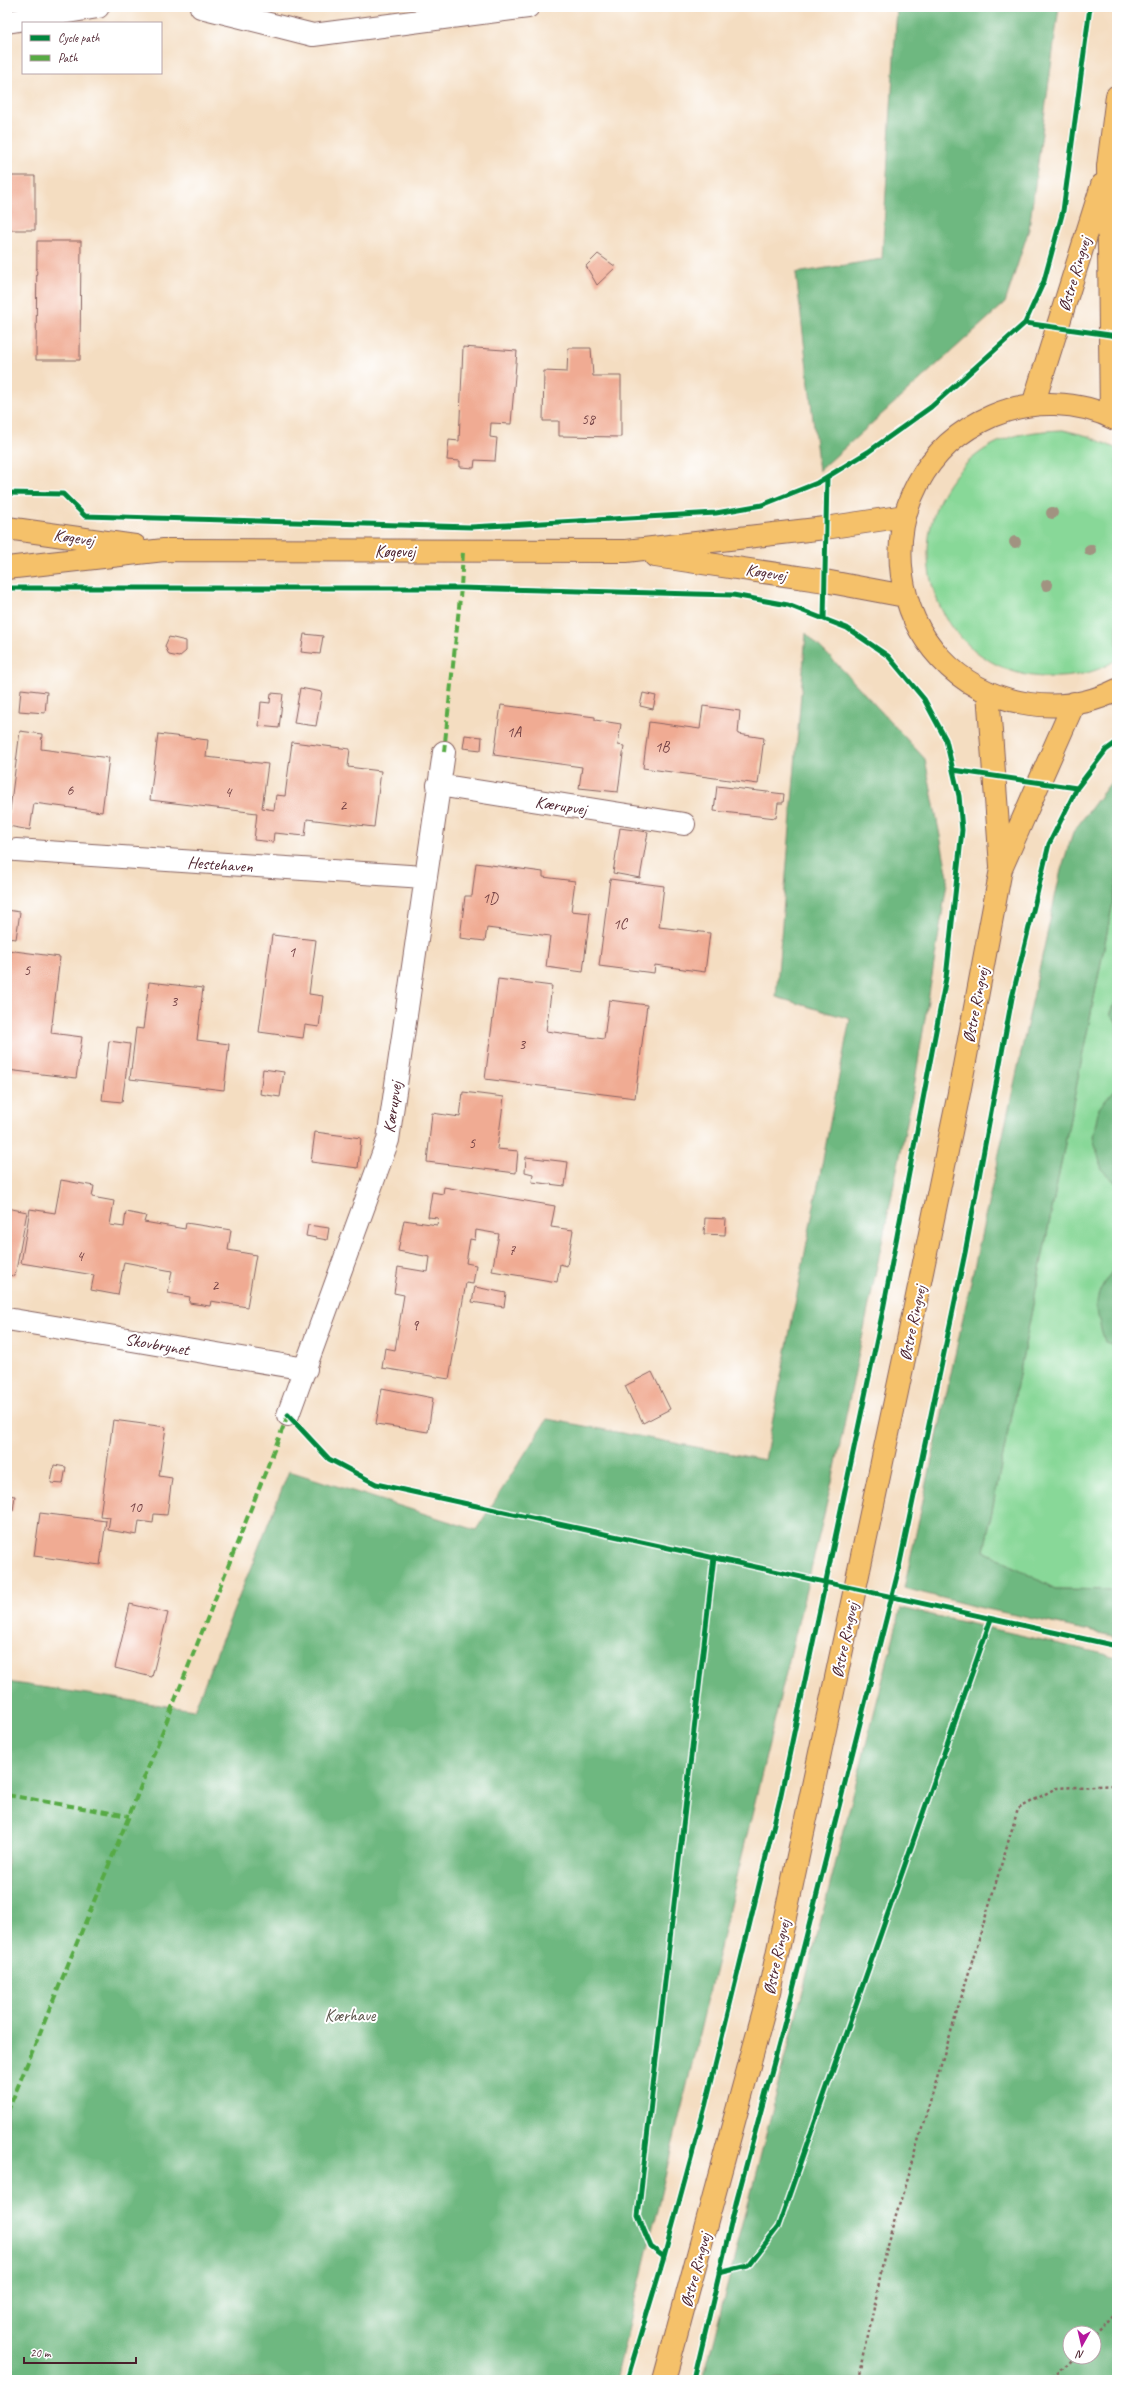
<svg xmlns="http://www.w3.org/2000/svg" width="1124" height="2387" font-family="Caveat,sans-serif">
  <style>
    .green { fill: #88d898; stroke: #697c62 }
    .forest { fill: #6eb880; stroke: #5c6c56; fill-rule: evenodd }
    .building { fill: #f0ab93 }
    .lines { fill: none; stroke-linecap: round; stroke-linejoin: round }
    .minor-casing { stroke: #866260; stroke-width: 24 }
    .major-casing { stroke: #866260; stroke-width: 24 }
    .path { stroke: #866260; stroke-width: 2.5; stroke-dasharray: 3 3; stroke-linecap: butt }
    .minor { stroke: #fff; stroke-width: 22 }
    .major { stroke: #f5c16b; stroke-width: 22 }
    .quiet { stroke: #57aa44; stroke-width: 4; stroke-dasharray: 8 4; stroke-linecap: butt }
    .cycleway-casing { stroke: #fff; stroke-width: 8 }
    .cycleway { stroke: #00873e; stroke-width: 5 }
    .tree { fill: #a19381 }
    .labels { text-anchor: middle; stroke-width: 4; stroke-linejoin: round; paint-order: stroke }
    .number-label { font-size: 15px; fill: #744245 }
    .street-label { font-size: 17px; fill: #4a1f2b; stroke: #fff }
    .park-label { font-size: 17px; fill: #5d564c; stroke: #fff }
  </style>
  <rect width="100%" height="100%" fill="#fff"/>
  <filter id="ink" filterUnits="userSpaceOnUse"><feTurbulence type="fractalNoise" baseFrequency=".025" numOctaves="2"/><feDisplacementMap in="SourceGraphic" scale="8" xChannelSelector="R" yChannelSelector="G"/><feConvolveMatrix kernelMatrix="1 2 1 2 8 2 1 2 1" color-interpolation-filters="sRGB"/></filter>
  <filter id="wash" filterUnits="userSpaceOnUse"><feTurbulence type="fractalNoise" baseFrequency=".012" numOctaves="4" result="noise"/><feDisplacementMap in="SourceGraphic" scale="16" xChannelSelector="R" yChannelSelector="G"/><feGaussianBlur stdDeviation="0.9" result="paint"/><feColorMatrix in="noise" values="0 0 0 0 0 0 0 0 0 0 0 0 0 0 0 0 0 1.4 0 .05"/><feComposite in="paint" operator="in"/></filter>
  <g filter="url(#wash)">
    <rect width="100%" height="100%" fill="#f4ddc1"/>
    <path class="green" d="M1063 430 1088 436 1117 449V659C1098 673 1071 678 1048 677 1022 677 998 668 978 653 907 599 912 491 990 446 1013 433 1038 431 1063 430Z
      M1117 882V1590L1055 1589 984 1551Z"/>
    <path class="forest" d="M897 7H1059L1029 229 1005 303 819 471 796 273 882 259Z
      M806 633 840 667 925 759 948 877 913 1093 834 1473 616 2380H7V1682L194 1710 289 1471 476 1530 547 1419 765 1460 850 1019 776 997Z
      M1117 774V882L984 1551 1055 1589 1117 1590V1637L973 1606 904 1588 1061 870 1073 832Z
      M1117 998V1022L1110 1015Z
      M1117 1087V1184L1102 1170 1093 1137 1099 1108Z
      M1117 1265V1346L1105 1342C1094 1305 1091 1297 1117 1265Z
      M901 1608 1117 1657V2380H703ZM1070 2333H1094V2357H1070Z"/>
    <g id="blocks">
      <path class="building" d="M7 176H35V230H7Z
        M37 241H81L80 360H36Z
        M598 254 616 267 597 285 586 266Z
        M463 347 517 351 511 424 491 423 490 437 497 438 495 461 475 460 474 468 460 467V461L447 460 449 440 459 441Z
        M568 348H591L593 376H621V437L559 436V421H543L544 371 567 372Z
        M304 634 323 636 320 654 301 652Z
        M169 637 186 641V651L179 657 169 655 165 646Z
        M300 688 322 692 316 726 294 723Z
        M21 689 47 692 45 713 19 711Z
        M271 693 283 694 279 728 259 726 261 702 270 703Z
        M643 693 656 696 653 709 640 706Z
        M501 705 595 717V720L621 724 618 745 624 746 618 792 579 788 582 767 494 755Z
        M703 706 740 711 738 734 764 738 758 784 643 768 649 722 700 729Z
        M20 731 42 734 41 749 109 758 102 812 34 803 30 830 8 826Z
        M158 734 208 740 206 757 268 764 262 808 274 810 276 795 285 796 292 742 350 749 348 767 381 771 374 827 307 819 305 836 274 833 273 842 254 840 257 813 150 800Z
        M465 735 482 737 481 750 463 748Z
        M717 786 784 794 783 803H778L776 818 714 811Z
        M620 828 648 832 640 878 613 873Z
        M476 863 543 872V877L575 881 571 911 590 913 583 972 546 967 550 936 487 928 485 941 460 938 465 896H472Z
        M610 879 664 886 659 927 710 933 705 972 655 965 654 973 599 966Z
        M7 910 20 912 16 939 7 938Z
        M272 935 316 940 309 994 323 996 319 1027 305 1025 303 1038 259 1032Z
        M7 950 60 957 51 1033 82 1037 76 1078 7 1070Z
        M498 979 552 986 546 1031 604 1039 609 1000 647 1005 635 1098 485 1079Z
        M149 982 203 988 197 1040 229 1044 224 1090 130 1079 136 1028 143 1029Z
        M109 1041 130 1044 122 1102 102 1100Z
        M263 1069 284 1072 280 1097 260 1094Z
        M463 1092 504 1097 497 1149 518 1151 516 1173 427 1162 432 1113 460 1117Z
        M315 1132 361 1138 358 1168 311 1162Z
        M526 1157 568 1162 565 1186 532 1182 533 1174 525 1172Z
        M61 1180 94 1186 92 1197 114 1201 110 1225 124 1227 126 1212 146 1216 144 1222 185 1229 186 1223 231 1230 228 1250 256 1255 247 1307 211 1301 210 1306 189 1303 190 1297 168 1293 172 1271 124 1262 118 1295 91 1290 94 1275 21 1263 30 1209 55 1213Z
        M444 1187 555 1206 551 1227 573 1230 567 1266 560 1264 557 1282 492 1271 499 1234 476 1230 475 1240 470 1239 466 1263 476 1265 473 1284 466 1283 449 1379 382 1368 385 1348 395 1350 404 1295 394 1293 398 1267 428 1272 430 1257 398 1251 404 1220 437 1225 438 1218 428 1217 432 1192 443 1194Z
        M7 1208 27 1212 15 1276 7 1275Z
        M705 1218 726 1219 725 1235 704 1234Z
        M308 1225 329 1228 327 1240 306 1236Z
        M475 1287 506 1293 504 1307 472 1302Z
        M652 1372 670 1409 643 1423 625 1386Z
        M382 1388 433 1398 428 1432 376 1424Z
        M113 1420 166 1427 159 1476 172 1478 167 1515 154 1514 153 1523 139 1521 137 1535 108 1530 110 1517 100 1516Z
        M54 1465 66 1467 63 1484 51 1483Z
        M7 1495 15 1496 13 1511 7 1510Z
        M40 1513 106 1521 100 1565 34 1556Z
        M130 1604 168 1613 152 1677 115 1668Z"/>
    </g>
  </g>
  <g filter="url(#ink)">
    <use href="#blocks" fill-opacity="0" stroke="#866260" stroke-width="1"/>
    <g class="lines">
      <defs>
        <path id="minor" d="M201 7 313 35 528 7
          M7 22 98 7
          M438 785 684 824
          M16 850 424 877
          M7 1319 306 1369
          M288 1415 388 1140 444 752"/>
        <path id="major" d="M1033 405 1102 185
          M1111 417 1108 166 1117 96
          M1117 420C1079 400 1031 399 992 416 852 477 879 682 1030 704 1060 708 1091 703 1117 690
          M7 528 135 546
          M655 556 825 581 905 596
          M7 568 164 550 626 551 825 528 905 516
          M988 692 1001 866
          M664 2380 769 1992 908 1340 959 1093 1001 869 1074 703"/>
      </defs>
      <use href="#minor" class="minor-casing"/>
      <use href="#major" class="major-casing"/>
      <path class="path" d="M1094 2336 1117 2311
        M859 2380 886 2248 1018 1809 1056 1788 1117 1785
        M1052 2380 1074 2357"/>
      <use href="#minor" class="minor"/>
      <use href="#major" class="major"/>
      <path class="quiet" d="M444 752 461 588 463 551
        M7 1795 129 1816
        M7 2113 129 1816 288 1415"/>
      <defs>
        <path id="cycleway" d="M1025 323 1117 336
          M7 493 63 494 85 516 471 527 716 513 762 505 817 483 868 452 931 407 1025 323 1044 281 1063 211 1090 7
          M7 588H461L733 595 788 605 847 628 888 656 924 699 946 740 959 796 962 830 946 978 882 1315 780 1799 706 2103 664 2257 627 2380
          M824 619 827 477
          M953 770 1077 788
          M288 1415 329 1459 376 1484 1117 1646
          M664 2257 651 2247 638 2216 714 1557
          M719 2273 748 2266 778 2227 991 1619
          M694 2380 736 2203 784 2025 898 1572 965 1253 1012 998 1049 844 1077 788 1106 750 1117 742"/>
      </defs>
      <use href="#cycleway" class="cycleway-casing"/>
      <use href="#cycleway" class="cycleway"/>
    </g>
    <g class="tree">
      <circle cx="1052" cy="513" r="6"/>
      <circle cx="1015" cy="542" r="6"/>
      <circle cx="1090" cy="550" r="6"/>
      <circle cx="1047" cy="585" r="6"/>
    </g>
  </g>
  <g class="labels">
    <g class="number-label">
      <text x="588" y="424">58</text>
      <text x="514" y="737">1A</text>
      <text x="662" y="752">1B</text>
      <text x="70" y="795">6</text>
      <text x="228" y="797">4</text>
      <text x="343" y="810">2</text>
      <text x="490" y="903">1D</text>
      <text x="620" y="929">1C</text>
      <text x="292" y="957">1</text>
      <text x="27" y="975">5</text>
      <text x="174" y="1006">3</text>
      <text x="522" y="1049">3</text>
      <text x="472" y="1148">5</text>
      <text x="512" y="1255">7</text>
      <text x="80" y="1261">4</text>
      <text x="215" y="1290">2</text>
      <text x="415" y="1330">9</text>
      <text x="135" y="1512">10</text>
    </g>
    <g class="street-label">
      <text transform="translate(1074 274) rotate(-73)" y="6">Østre Ringvej</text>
      <text transform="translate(74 537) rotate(8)" y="6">Køgevej</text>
      <text x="395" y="557">Køgevej</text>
      <text transform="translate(766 572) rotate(9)" y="6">Køgevej</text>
      <text transform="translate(561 805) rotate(9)" y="6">Kærupvej</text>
      <text transform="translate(220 864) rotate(4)" y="6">Hestehaven</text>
      <text transform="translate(975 1005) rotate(-79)" y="6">Østre Ringvej</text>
      <text transform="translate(392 1107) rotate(-82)" y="6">Kærupvej</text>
      <text transform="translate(912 1323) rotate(-78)" y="6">Østre Ringvej</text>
      <text transform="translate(157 1344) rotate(10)" y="6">Skovbrynet</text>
      <text transform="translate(844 1640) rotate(-78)" y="6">Østre Ringvej</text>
      <text transform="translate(776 1957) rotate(-78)" y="6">Østre Ringvej</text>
      <text transform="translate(695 2270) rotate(-75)" y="6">Østre Ringvej</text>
    </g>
    <g class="park-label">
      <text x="350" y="2021">Kærhave</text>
    </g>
  </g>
  <rect width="1124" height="2387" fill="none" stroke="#fff" stroke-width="24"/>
  <rect x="22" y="22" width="140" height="52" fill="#ffffff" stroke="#b7a5aa"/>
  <rect x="30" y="35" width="20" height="6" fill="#00873e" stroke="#b7a5aa"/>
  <text x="58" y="42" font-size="12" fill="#4a1f2b">Cycle path</text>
  <rect x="30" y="55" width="20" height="6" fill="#57aa44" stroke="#b7a5aa"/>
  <text x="58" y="62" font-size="12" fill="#4a1f2b">Path</text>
  <g transform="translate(1082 2345) rotate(188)"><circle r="19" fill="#ffffff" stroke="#b7a5aa"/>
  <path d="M0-3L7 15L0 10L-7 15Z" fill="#b5179e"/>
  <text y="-6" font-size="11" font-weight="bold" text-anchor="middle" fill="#4a1f2b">N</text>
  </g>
  <path d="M24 2357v6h112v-6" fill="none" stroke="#4a1f2b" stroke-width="2"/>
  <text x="30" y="2357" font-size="12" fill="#4a1f2b" stroke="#ffffff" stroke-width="3" paint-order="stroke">20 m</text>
</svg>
